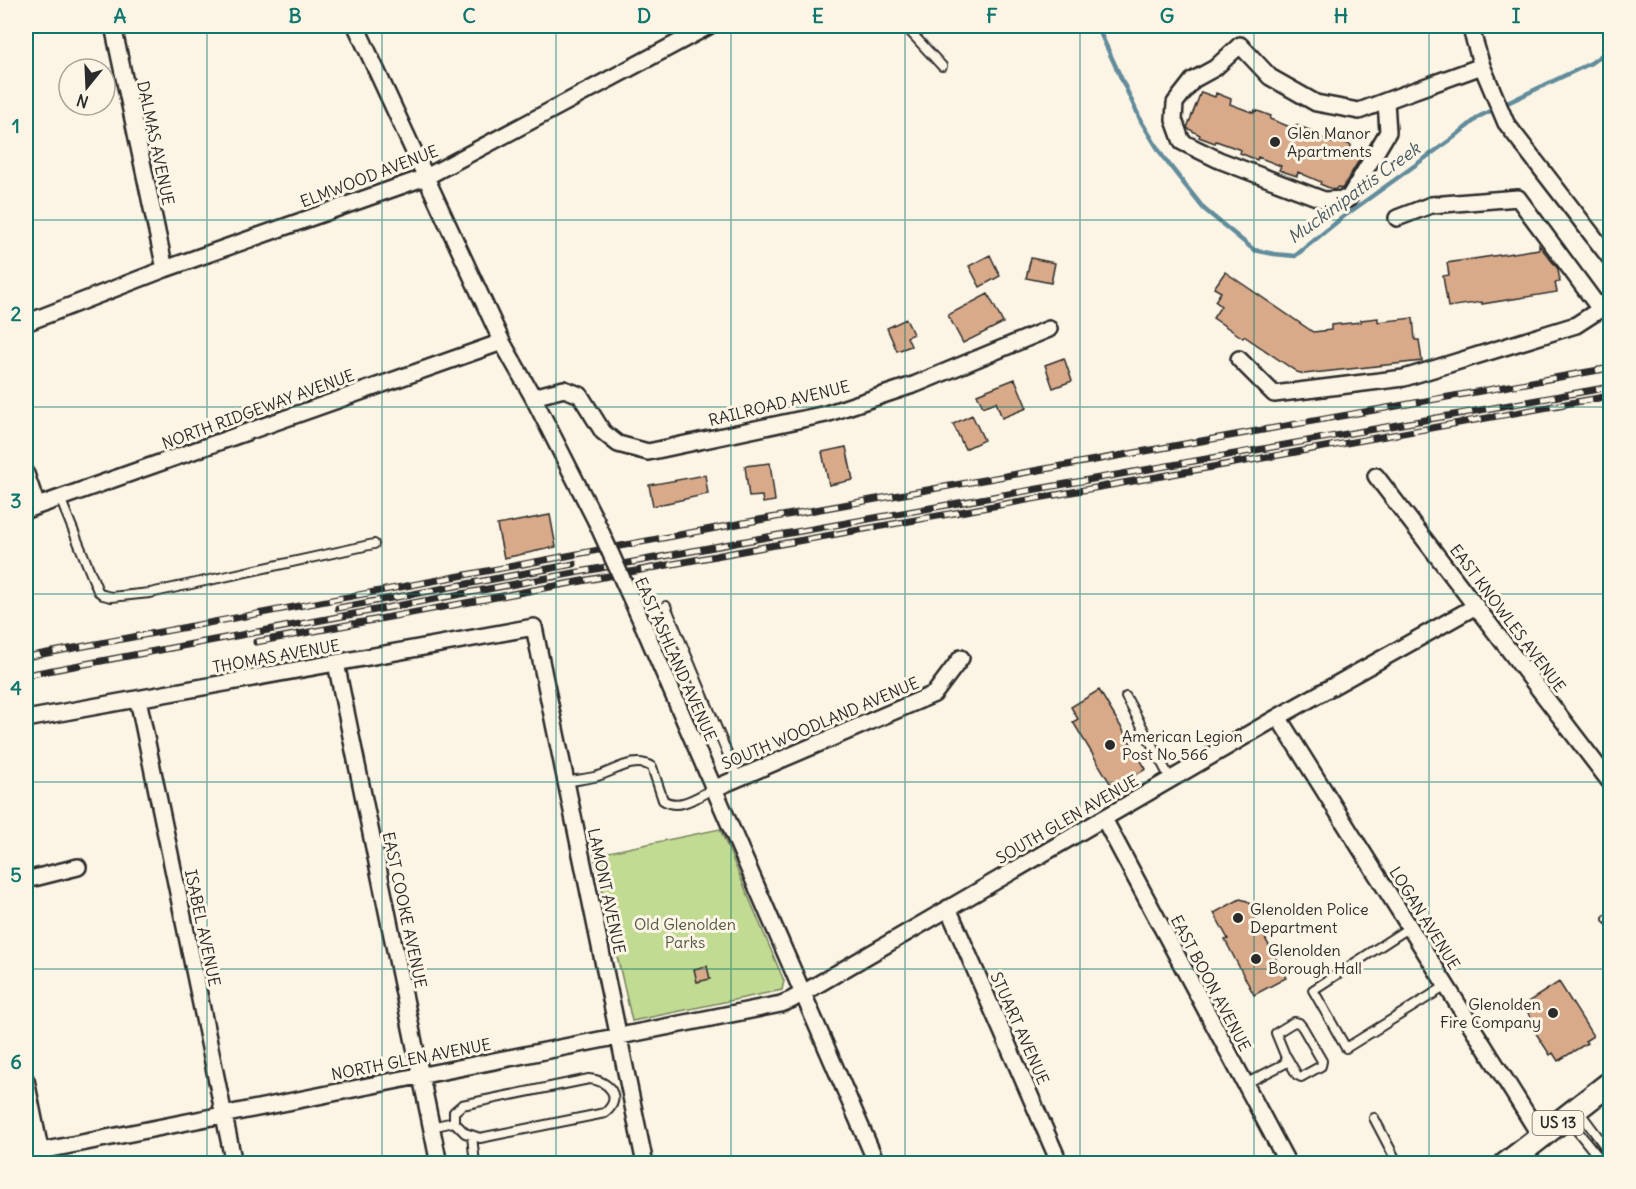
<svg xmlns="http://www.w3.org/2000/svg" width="1636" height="1189" font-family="Delius,sans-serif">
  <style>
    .green { fill: #c1db92; stroke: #76835e; stroke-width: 1.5 }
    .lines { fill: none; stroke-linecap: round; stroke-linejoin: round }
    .stream { stroke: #628c9c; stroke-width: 4.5 }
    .building { fill: #d8aa8a; stroke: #2b2b2b; stroke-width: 1.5 }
    .service-casing { stroke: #2b2b2b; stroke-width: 12 }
    .minor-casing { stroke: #2b2b2b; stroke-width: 20 }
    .primary-casing { stroke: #2b2b2b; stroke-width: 27 }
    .service { stroke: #fcf5e5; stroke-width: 8 }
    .minor { stroke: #fcf5e5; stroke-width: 15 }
    .primary { stroke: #fcf5e5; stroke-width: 22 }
    .rail-casing { stroke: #2b2b2b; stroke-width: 7 }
    .rail { stroke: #fcf5e5; stroke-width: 4.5; stroke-dasharray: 14; stroke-linecap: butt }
    .minor-bridge-casing { stroke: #2b2b2b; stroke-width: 20; stroke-linecap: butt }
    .minor-bridge { stroke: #fcf5e5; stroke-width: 15 }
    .grid { fill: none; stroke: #0f766e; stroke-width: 1.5; stroke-opacity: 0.55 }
    .poi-dot { fill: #2b2b2b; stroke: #fcf5e5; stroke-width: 2 }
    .labels { text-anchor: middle; stroke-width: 6; stroke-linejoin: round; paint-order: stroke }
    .shield { fill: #fcf5e5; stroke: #6a6863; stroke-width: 1.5 }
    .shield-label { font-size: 15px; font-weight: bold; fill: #2b2b2b }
    .poi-label { font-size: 16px; fill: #2b2b2b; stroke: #fcf5e5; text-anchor: start }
    .street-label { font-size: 16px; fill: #2b2b2b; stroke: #fcf5e5 }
    .park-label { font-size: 16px; fill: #505745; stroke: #fcf5e5 }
    .water-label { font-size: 18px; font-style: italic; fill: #475b64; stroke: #fcf5e5 }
    .neatline { fill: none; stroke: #0f766e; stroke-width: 2 }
    .grid-label { font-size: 20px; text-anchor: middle; font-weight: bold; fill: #0f766e }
  </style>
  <rect width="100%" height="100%" fill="#fcf5e5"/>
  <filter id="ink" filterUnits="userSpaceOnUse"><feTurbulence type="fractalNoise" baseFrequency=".0167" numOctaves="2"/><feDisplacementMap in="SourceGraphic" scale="12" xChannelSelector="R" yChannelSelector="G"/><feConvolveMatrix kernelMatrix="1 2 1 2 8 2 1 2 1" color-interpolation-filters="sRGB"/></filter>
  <g filter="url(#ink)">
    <path class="green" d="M720 829 784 981 782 990 632 1021 594 855Z"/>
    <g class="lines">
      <path class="stream" d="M1097 26 1141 121 1163 157 1204 209 1254 250 1274 254 1295 256 1343 217 1453 138 1480 116 1591 63 1610 49"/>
    </g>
    <path class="building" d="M1201 92 1215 97 1216 93 1231 99 1230 104 1254 113 1255 110 1271 116 1270 119 1295 129 1296 125 1312 131V135L1334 143 1335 139 1351 145V149L1363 154 1361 157 1342 189 1338 187 1334 190 1320 184 1321 182 1298 172 1297 176 1279 170 1281 166 1258 157 1257 160 1240 153 1241 150 1216 141 1215 143 1199 137 1200 135 1187 128Z
      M1539 245 1558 269 1560 282 1555 283 1557 292 1482 304V302L1448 307 1443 276 1449 275 1447 263 1539 249Z
      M990 255 1000 276 980 287 969 266Z
      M1031 258 1055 263 1051 283 1026 278Z
      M1225 272 1313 332 1331 330V325L1361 322V320L1378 318V322L1413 318 1415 340H1419L1422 361 1304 374 1297 372 1244 336 1243 338 1213 318 1221 306 1215 301 1221 292 1214 288Z
      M988 294 1003 323 963 343 948 315Z
      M906 319 913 334 907 337 911 346 897 351 887 328Z
      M1064 358 1072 381 1053 388 1045 365Z
      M1015 379 1027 408 1002 418 996 402 983 407 977 394Z
      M972 415 984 440 965 449 953 424Z
      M846 447 853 480 829 485 822 452Z
      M770 463 775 501 763 503 762 496 749 497 745 466Z
      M705 475 708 494 653 506 649 485Z
      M550 515 556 547 504 558 497 525Z
      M1099 690 1146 769 1113 788 1073 722 1078 719 1071 707Z
      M1240 899 1247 901 1253 906 1255 912 1253 915 1286 978 1254 995 1225 940 1228 939 1214 913Z
      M707 966 710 979 697 982 694 969Z
      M1559 982 1593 1036 1585 1041 1587 1043 1558 1061 1553 1053 1550 1055 1530 1024 1534 1022 1523 1005Z"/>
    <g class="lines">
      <defs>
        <path id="service" d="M905 26 942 66
          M60 498 98 591 103 595 111 597 150 593 374 544
          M666 606 738 779
          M1126 697 1171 780
          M566 782C575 780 585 779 594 777 612 773 634 755 652 767L663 800C679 811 698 796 713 789
          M1608 919 1610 921
          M1410 927 1313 990 1346 1048 1446 986
          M589 1079C608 1080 624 1097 605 1113L480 1138 465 1133 454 1122V1112L462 1105Z
          M1245 1084 1284 1064 1287 1060 1276 1033 1294 1022 1299 1023 1303 1028 1322 1061 1321 1066 1301 1077 1297 1075 1286 1056
          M1578 1110 1610 1153
          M1374 1118 1398 1164
          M1567 1118 1604 1164
          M431 1127 454 1122
          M472 1136 475 1164"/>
        <path id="minor" d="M113 26 165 269
          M356 26 502 342 533 397 596 521
          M1470 26 1482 66 1506 123 1610 258
          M1386 101 1388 132 1348 199 1324 200 1219 160 1182 142 1174 120 1175 103 1193 80 1215 68 1240 45 1270 77 1316 103 1359 111 1399 96 1482 66
          M1397 218 1431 205 1518 198 1600 309
          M26 323 165 269 426 177 709 26
          M1239 359 1274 394 1404 378 1576 325 1610 303
          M533 397 564 389 580 395 603 432 618 444 648 452 826 414 916 384 1049 329
          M26 474 37 506
          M1376 476 1610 782
          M26 510 502 342
          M643 625 877 1164
          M336 663 439 1164
          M138 699 234 1164
          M1278 717 1541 1137
          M26 719 534 627 645 1164
          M713 789 934 694 961 658
          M1104 819 1288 1164
          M26 880 78 867
          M948 908 1056 1155 1058 1164
          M26 1080 43 1164
          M26 1154 781 1004 791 1000 1278 717 1476 606"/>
        <path id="primary" d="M1506 1164 1610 1083"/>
      </defs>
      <use href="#service" class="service-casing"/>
      <use href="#minor" class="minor-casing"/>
      <use href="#primary" class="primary-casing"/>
      <use href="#service" class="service"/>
      <use href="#minor" class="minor"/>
      <use href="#primary" class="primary"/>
      <defs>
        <path id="rail" d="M338 608 574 564
          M256 642 764 547 1610 396
          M26 657 759 520 1610 368
          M26 675 762 538 1610 387"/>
      </defs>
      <use href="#rail" class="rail-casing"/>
      <use href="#rail" class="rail"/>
      <defs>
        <path id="minor-bridge" d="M596 521 643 625"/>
      </defs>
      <use href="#minor-bridge" class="minor-bridge-casing"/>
      <use href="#minor-bridge" class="minor-bridge"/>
    </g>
  </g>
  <path class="grid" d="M207 26V1164M382 26V1164M556 26V1164M731 26V1164M905 26V1164M1080 26V1164M1254 26V1164M1429 26V1164M26 220H1610M26 407H1610M26 594H1610M26 782H1610M26 969H1610"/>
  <g class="poi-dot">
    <circle cx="1275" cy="142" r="6"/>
    <circle cx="1110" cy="745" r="6"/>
    <circle cx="1238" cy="918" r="6"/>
    <circle cx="1256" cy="959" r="6"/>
    <circle cx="1553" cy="1013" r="6"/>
  </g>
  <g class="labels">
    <rect class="shield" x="1532.5" y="1111" width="51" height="24" rx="4.5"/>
    <g class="shield-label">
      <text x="1558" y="1128">US 13</text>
    </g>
    <g class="poi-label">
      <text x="1287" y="139">Glen Manor<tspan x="1287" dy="18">Apartments</tspan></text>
      <text x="1122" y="742">American Legion<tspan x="1122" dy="18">Post No 566</tspan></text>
      <text x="1250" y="915">Glenolden Police<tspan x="1250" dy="18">Department</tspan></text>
      <text x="1268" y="956">Glenolden<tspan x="1268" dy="18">Borough Hall</tspan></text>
      <text x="1541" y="1010" text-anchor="end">Glenolden<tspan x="1541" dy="18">Fire Company</tspan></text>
    </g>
    <g class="street-label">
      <text transform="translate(156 143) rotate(78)" y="6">DALMAS AVENUE</text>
      <text transform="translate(369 176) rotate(-21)" y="6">ELMWOOD AVENUE</text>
      <text transform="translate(779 403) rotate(-14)" y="6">RAILROAD AVENUE</text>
      <text transform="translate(258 409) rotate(-20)" y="6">NORTH RIDGEWAY AVENUE</text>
      <text transform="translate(1508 618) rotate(53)" y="6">EAST KNOWLES AVENUE</text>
      <text transform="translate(276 656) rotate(-10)" y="6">THOMAS AVENUE</text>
      <text transform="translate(676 659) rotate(66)" y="6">EAST ASHLAND AVENUE</text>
      <text transform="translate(820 723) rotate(-23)" y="6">SOUTH WOODLAND AVENUE</text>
      <text transform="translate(1067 819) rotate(-30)" y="6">SOUTH GLEN AVENUE</text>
      <text transform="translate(607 891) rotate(78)" y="6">LAMONT AVENUE</text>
      <text transform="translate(405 910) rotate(78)" y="6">EAST COOKE AVENUE</text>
      <text transform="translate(1425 918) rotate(58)" y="6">LOGAN AVENUE</text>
      <text transform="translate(203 928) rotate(78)" y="6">ISABEL AVENUE</text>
      <text transform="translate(1211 983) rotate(62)" y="6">EAST BOON AVENUE</text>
      <text transform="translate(1020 1028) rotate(66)" y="6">STUART AVENUE</text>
      <text transform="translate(411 1059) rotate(-11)" y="6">NORTH GLEN AVENUE</text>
    </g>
    <g class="park-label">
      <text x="685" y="930">Old Glenolden<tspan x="685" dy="18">Parks</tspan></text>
    </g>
    <g class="water-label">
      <text transform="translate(1354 193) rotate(-36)" y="6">Muckinipattis Creek</text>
    </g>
  </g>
  <rect width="1636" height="1189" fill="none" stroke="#fcf5e5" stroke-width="66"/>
  <g transform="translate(87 87) rotate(198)"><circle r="28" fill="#fcf5e5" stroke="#a8a49b" stroke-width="1.5"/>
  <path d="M0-4.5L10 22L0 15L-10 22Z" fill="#2b2b2b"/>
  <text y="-9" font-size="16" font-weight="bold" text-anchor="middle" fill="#2b2b2b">N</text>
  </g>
  <rect x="33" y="33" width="1570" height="1123" class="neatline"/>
  <g class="grid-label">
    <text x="120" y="23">A</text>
    <text x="295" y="23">B</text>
    <text x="469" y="23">C</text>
    <text x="644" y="23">D</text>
    <text x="818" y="23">E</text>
    <text x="992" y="23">F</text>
    <text x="1167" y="23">G</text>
    <text x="1341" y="23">H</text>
    <text x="1516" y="23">I</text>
    <text x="16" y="133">1</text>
    <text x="16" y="321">2</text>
    <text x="16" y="508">3</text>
    <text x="16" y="695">4</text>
    <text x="16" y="882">5</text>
    <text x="16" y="1069">6</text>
  </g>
</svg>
